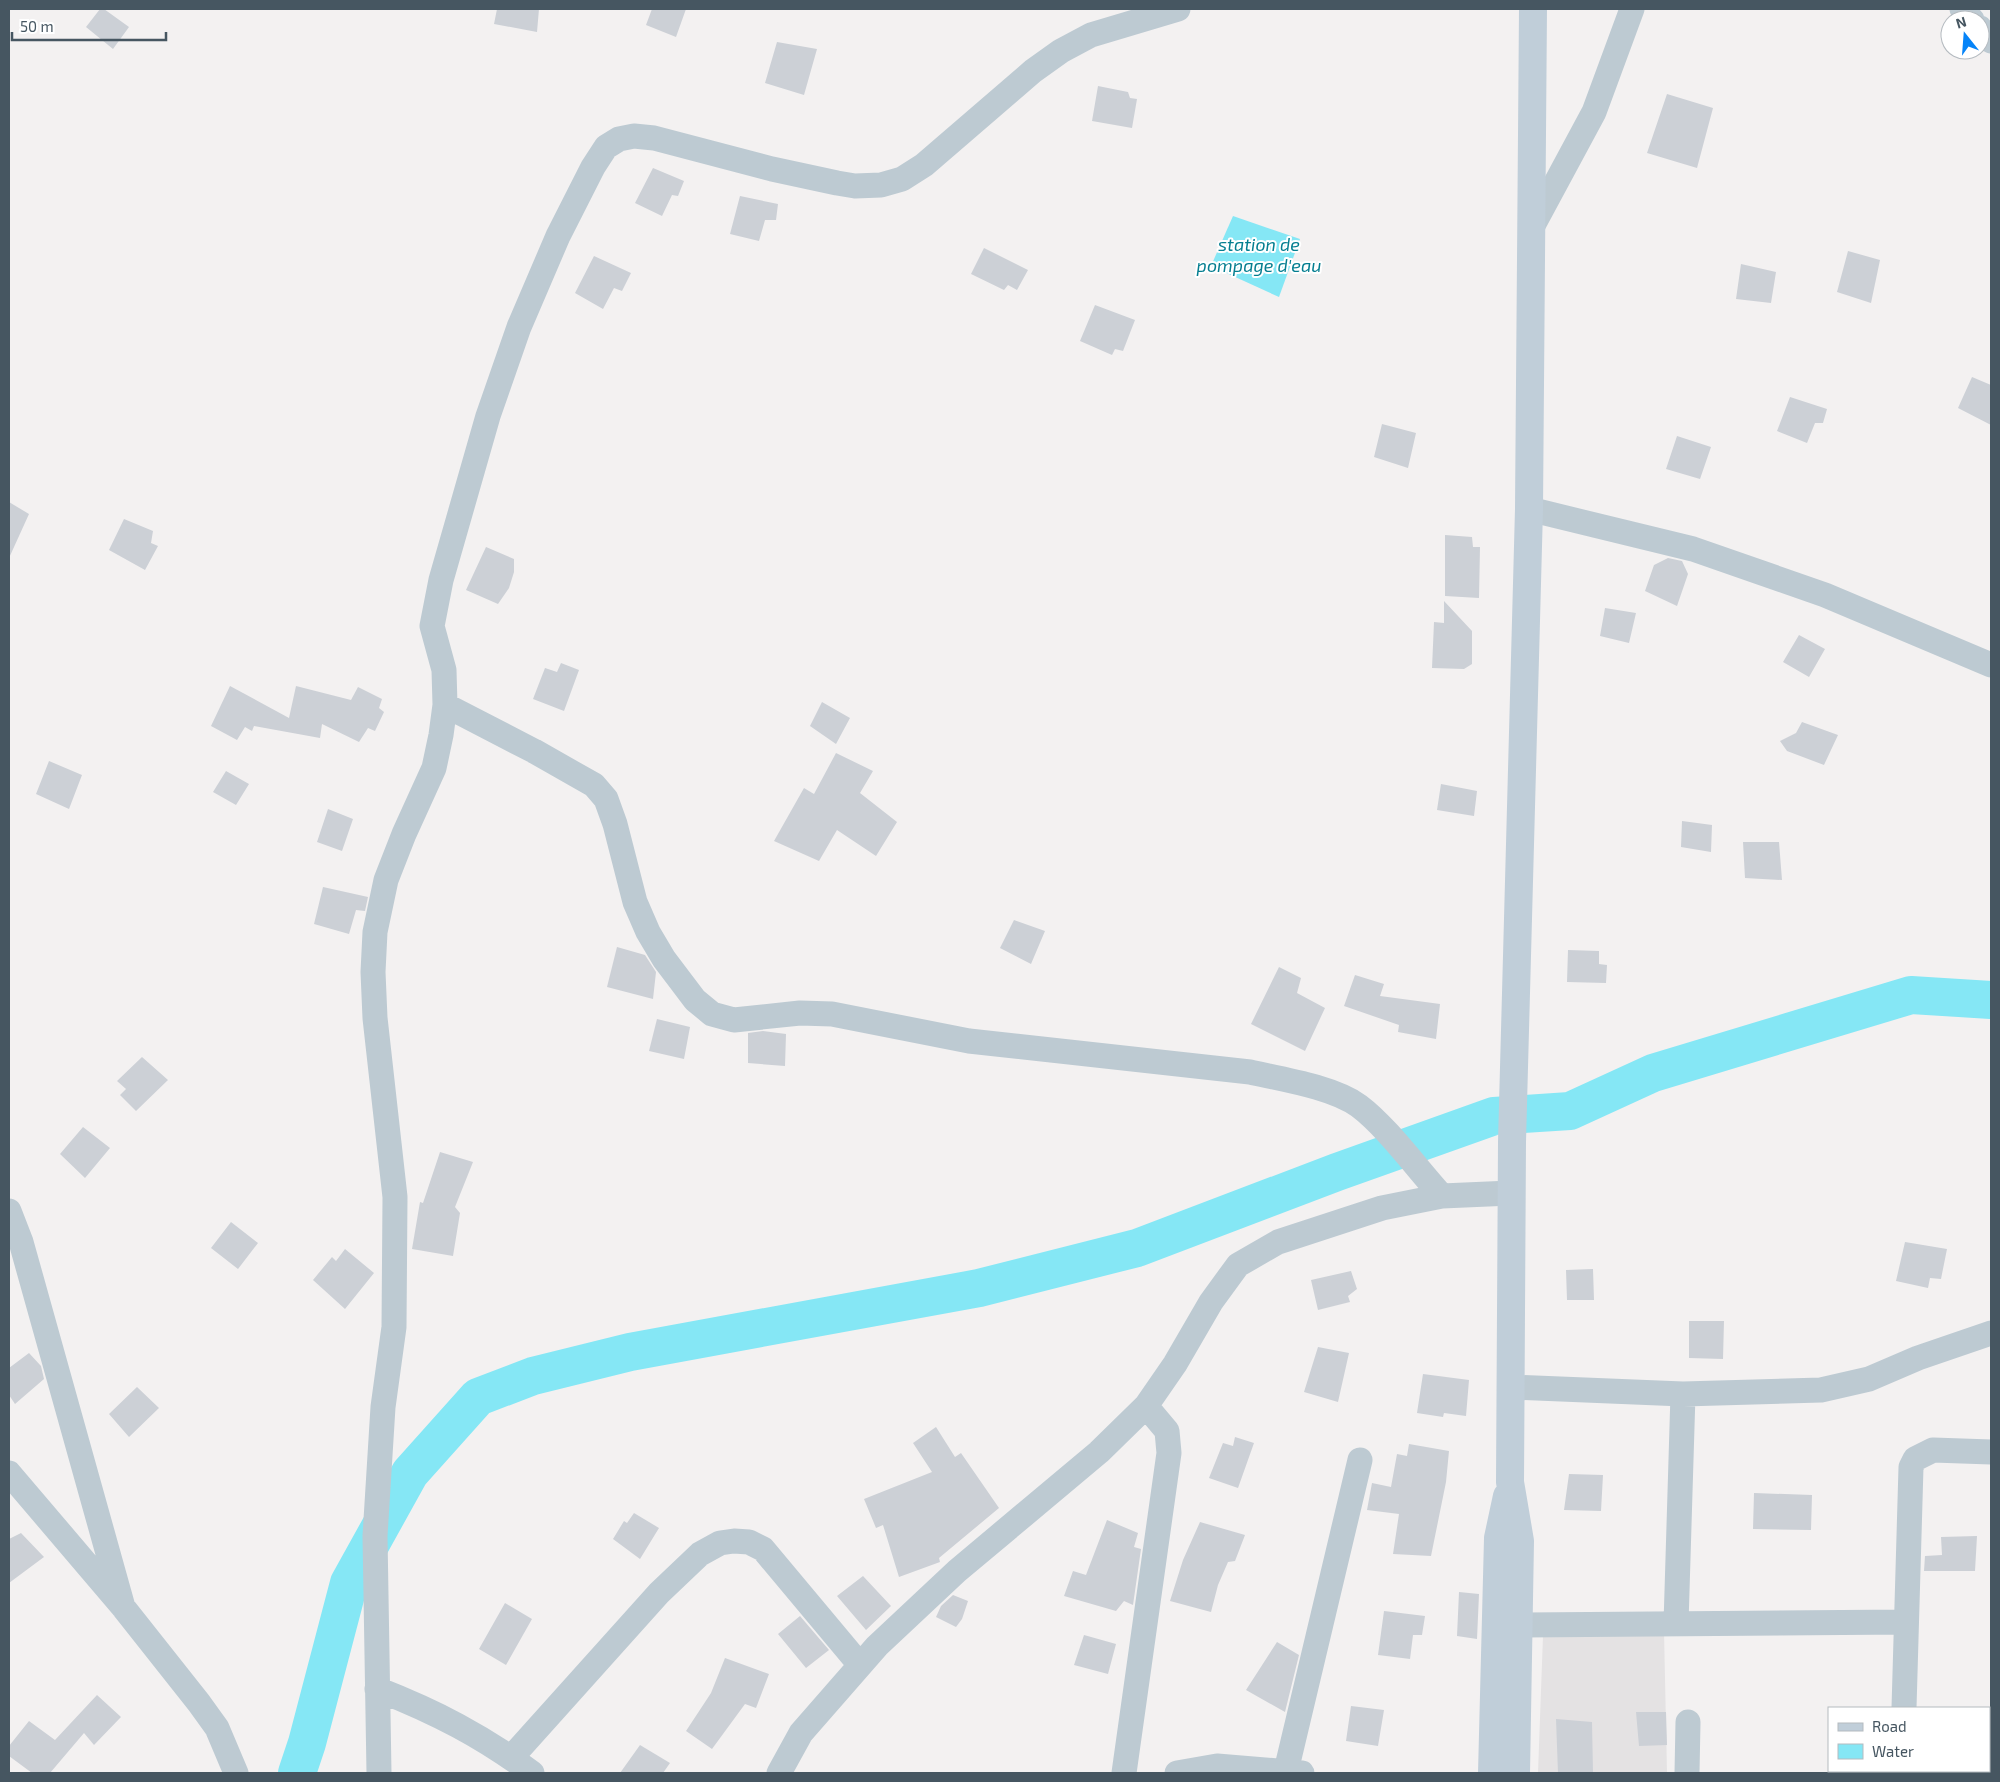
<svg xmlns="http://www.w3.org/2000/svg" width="2000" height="1782" font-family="'Exo 2',sans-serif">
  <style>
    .education { fill: #e4e2e3 }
    .water { fill: #85e7f5 }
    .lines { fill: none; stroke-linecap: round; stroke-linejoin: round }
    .river { stroke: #85e7f5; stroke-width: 38 }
    .building { fill: #ccd0d6 }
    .minor { stroke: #bdcad2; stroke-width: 25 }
    .secondary { stroke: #c0ced9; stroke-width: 28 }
    .labels { text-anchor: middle; stroke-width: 4; stroke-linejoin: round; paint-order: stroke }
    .water-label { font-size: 18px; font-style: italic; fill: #047e90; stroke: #fff }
  </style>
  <rect width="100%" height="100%" fill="#f3f1f1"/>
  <path class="education" d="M1664 1631 1667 1773H1538L1543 1636Z"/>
  <path class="water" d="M1233 216 1300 239 1279 297 1211 266Z"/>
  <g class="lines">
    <path class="river" d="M297 1773 307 1743 349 1583 410 1473 478 1397 533 1376 630 1352 979 1288 1137 1248 1337 1172 1494 1116 1570 1111 1653 1073 1911 995 1991 1000"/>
  </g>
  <path class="building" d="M100 9H104L129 27 113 49 86 27Z
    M497 9H539L537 32 494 24Z
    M652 9H686L676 37 646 25Z
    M777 42 817 49 804 95 765 83Z
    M1098 86 1128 92 1130 98 1137 99 1132 128 1092 121Z
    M1667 94 1713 108 1697 168 1647 153Z
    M653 168 684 181 678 196 672 195 662 216 635 203Z
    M740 196 778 204 776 220H765L759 241 730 234Z
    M984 248 1028 270 1017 290 1008 285 1004 290 971 274Z
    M1848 251 1880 260 1871 303 1837 292Z
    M594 256 631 273 622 291 614 288 603 309 575 293Z
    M1741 264 1776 272 1771 303 1736 299Z
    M1095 305 1135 320 1123 351 1115 349 1112 355 1080 341Z
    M1972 377 1991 385V425L1958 408Z
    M1790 397 1827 409 1823 423H1815L1807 443 1777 431Z
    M1382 424 1416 433 1408 468 1374 457Z
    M1677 436 1711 447 1700 479 1666 469Z
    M9 502 29 514 9 558Z
    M124 519 153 531 151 543 158 546 145 570 109 550Z
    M1445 535 1472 537 1473 547H1480L1479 598 1445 596Z
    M486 547 514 559V572L509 588 498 604 466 590Z
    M1668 558 1682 561 1688 574 1677 606 1645 591 1654 565Z
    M1444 601 1472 631V664L1464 669 1432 668 1434 622 1444 623Z
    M1605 608 1636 613 1629 643 1600 636Z
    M1799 635 1825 649 1809 677 1783 662Z
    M561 663 579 670 564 711 533 699 545 668 557 672Z
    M230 686 289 718 296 686 351 700 358 687 382 699 379 708 384 712 375 731 368 728 359 742 322 724 320 738 254 726 252 731 245 727 237 740 211 726Z
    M822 702 850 718 836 744 810 726Z
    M1802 722 1838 735 1824 765 1787 751 1780 741 1796 733Z
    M836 753 873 771 860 793 897 822 876 856 837 830 819 861 774 841 804 788 814 794Z
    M49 761 82 775 69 809 36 794Z
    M226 771 249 784 236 805 213 792Z
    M1441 784 1477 791 1474 816 1437 810Z
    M328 809 353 819 342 851 317 842Z
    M1682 821 1712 825 1711 852 1681 847Z
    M1743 842H1779L1782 880 1745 878Z
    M323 887 368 897 365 911 356 910 349 934 314 924Z
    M1014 920 1045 931 1031 964 1000 948Z
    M617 947 645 955 656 972 653 999 607 987Z
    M1568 950 1599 951V964L1607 965 1606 983 1567 982Z
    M1279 967 1301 978 1297 993 1325 1008 1305 1051 1251 1024Z
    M1355 975 1384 984 1380 996 1440 1004 1436 1039 1398 1032 1399 1025 1344 1006Z
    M657 1019 690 1027 684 1059 649 1051Z
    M763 1031 786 1034 785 1066 748 1063V1033Z
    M142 1057 168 1080 136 1111 120 1095 126 1089 117 1081Z
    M83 1127 110 1148 85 1178 60 1154Z
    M440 1152 473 1162 455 1207 460 1213 453 1256 412 1249 420 1202 423 1203Z
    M231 1222 258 1243 238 1269 211 1248Z
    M1905 1242 1947 1249 1941 1279 1930 1278 1928 1288 1896 1281Z
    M345 1249 374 1273 345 1309 313 1280 332 1257 336 1261Z
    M1593 1269 1594 1300H1567L1566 1270Z
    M1351 1271 1357 1289 1348 1296 1350 1302 1318 1310 1311 1280Z
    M1689 1321H1724L1723 1359 1689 1358Z
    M1318 1347 1349 1353 1338 1402 1304 1392Z
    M29 1353 41 1366 44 1379 15 1404 9 1395V1368Z
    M1423 1374 1469 1380 1466 1416 1444 1413 1443 1417 1417 1413Z
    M137 1387 159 1408 129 1437 109 1414Z
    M936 1427 955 1457 961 1453 999 1508 939 1558 940 1562 899 1577 883 1525 876 1528 864 1499 932 1472 913 1443Z
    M1235 1437 1254 1443 1238 1488 1209 1478 1223 1443 1233 1446Z
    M1409 1444 1449 1451 1446 1482 1431 1556 1393 1554 1399 1514 1367 1510 1372 1483 1391 1487 1397 1454 1407 1456Z
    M1569 1474 1603 1475 1601 1511 1564 1510Z
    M1754 1493 1812 1495 1811 1530 1753 1529Z
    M634 1513 659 1528 640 1559 613 1539 624 1521 627 1523Z
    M1107 1520 1138 1533 1134 1547 1141 1549 1133 1605 1124 1601 1116 1611 1064 1596 1073 1571 1086 1575Z
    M1200 1522 1245 1535 1235 1561 1228 1562 1218 1585 1211 1612 1170 1601 1183 1560Z
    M21 1533 44 1557 9 1583V1539Z
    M1977 1536 1975 1571H1924L1925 1556 1942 1555 1941 1537Z
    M863 1576 891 1606 866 1630 837 1596Z
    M1459 1592 1479 1594 1477 1639 1457 1636Z
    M953 1595 968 1601 962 1619 956 1627 936 1617 941 1606Z
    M505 1603 532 1619 506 1665 479 1649Z
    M1384 1611 1425 1616 1422 1635H1413L1410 1659 1378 1655Z
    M800 1616 829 1650 806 1668 778 1634Z
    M1084 1635 1116 1644 1108 1674 1074 1665Z
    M1277 1642 1299 1655 1285 1712 1246 1690Z
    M725 1658 769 1674 756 1708 745 1704 712 1749 686 1731 711 1693Z
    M97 1695 121 1717 94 1745 84 1733 50 1773H32L9 1756V1746L29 1721 55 1740Z
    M1351 1706 1384 1710 1378 1746 1346 1741Z
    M1636 1712H1666L1667 1745 1639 1746Z
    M1556 1719 1592 1722 1593 1773H1558Z
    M640 1745 670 1763 663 1773H620Z"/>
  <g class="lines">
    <path class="minor" d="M1962 9 1972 20
      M1980 28 1991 41
      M1531 229 1594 112 1632 9
      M1529 509 1693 549 1825 595 1991 665
      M445 705 534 751 594 785 606 799 615 824 635 902 648 932 664 959 695 1000 712 1014 734 1020 800 1013 832 1014 969 1041 1250 1072C1281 1079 1333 1087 1359 1106 1387 1127 1418 1170 1442 1196
      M9 1211 21 1242 123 1607
      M1510 1387 1683 1394 1821 1390 1869 1379 1918 1358 1991 1333
      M9 1473 123 1607 199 1703 217 1728 236 1773
      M1676 1624 1683 1394
      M1520 1625 1906 1622
      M377 1689C436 1712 482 1736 532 1773
      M1904 1708 1911 1467 1915 1459 1933 1450 1991 1452
      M511 1758 659 1593 700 1554 720 1543 734 1541 749 1542 763 1549 860 1665
      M1989 1770H1991
      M1286 1771 1360 1460
      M379 1773 375 1536 383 1407 394 1327 395 1197 375 1018 373 972 375 932 386 880 404 834 434 768 441 735 445 705 444 670 432 626 441 580 488 416 519 327 558 236 593 167 606 147 619 139 634 136 654 138 772 169 837 183 855 186 881 185 902 179 924 165 1033 71 1061 51 1091 35 1178 9
      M779 1773 801 1733 877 1646 957 1571 1099 1452 1146 1406 1175 1364 1211 1302 1238 1265 1278 1242 1382 1208 1442 1196 1511 1193
      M1124 1773 1169 1453 1167 1431 1146 1406
      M1177 1773 1217 1766 1302 1773
      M1687 1773 1688 1722
      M1902 1773V1771"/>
    <path class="secondary" d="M1492 1773 1498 1538 1507 1496
      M1516 1773 1520 1541 1510 1482 1512 1142 1529 509 1533 9"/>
  </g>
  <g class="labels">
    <g class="water-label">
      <text x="1259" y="251">station de<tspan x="1259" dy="21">pompage d'eau</tspan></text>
    </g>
  </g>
  <rect width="2000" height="1782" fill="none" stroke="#465661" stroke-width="20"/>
  <rect x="1828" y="1707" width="162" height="65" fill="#ffffff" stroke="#b5bbc0"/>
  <rect x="1838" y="1723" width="25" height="8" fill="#c0ced9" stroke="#b5bbc0"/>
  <text x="1872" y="1732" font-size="15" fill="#465661">Road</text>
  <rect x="1838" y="1744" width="25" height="15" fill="#85e7f5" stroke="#b5bbc0"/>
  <text x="1872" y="1757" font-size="15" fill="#465661">Water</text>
  <g transform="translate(1965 35) rotate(343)"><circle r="24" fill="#ffffff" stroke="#b5bbc0"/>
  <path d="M0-4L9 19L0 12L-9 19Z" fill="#0684f8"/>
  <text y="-8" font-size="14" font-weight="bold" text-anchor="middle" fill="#465661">N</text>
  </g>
  <path d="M12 32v8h154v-8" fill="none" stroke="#465661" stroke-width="2.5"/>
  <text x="20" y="32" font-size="15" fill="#465661" stroke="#ffffff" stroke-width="4" paint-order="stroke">50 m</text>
</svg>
